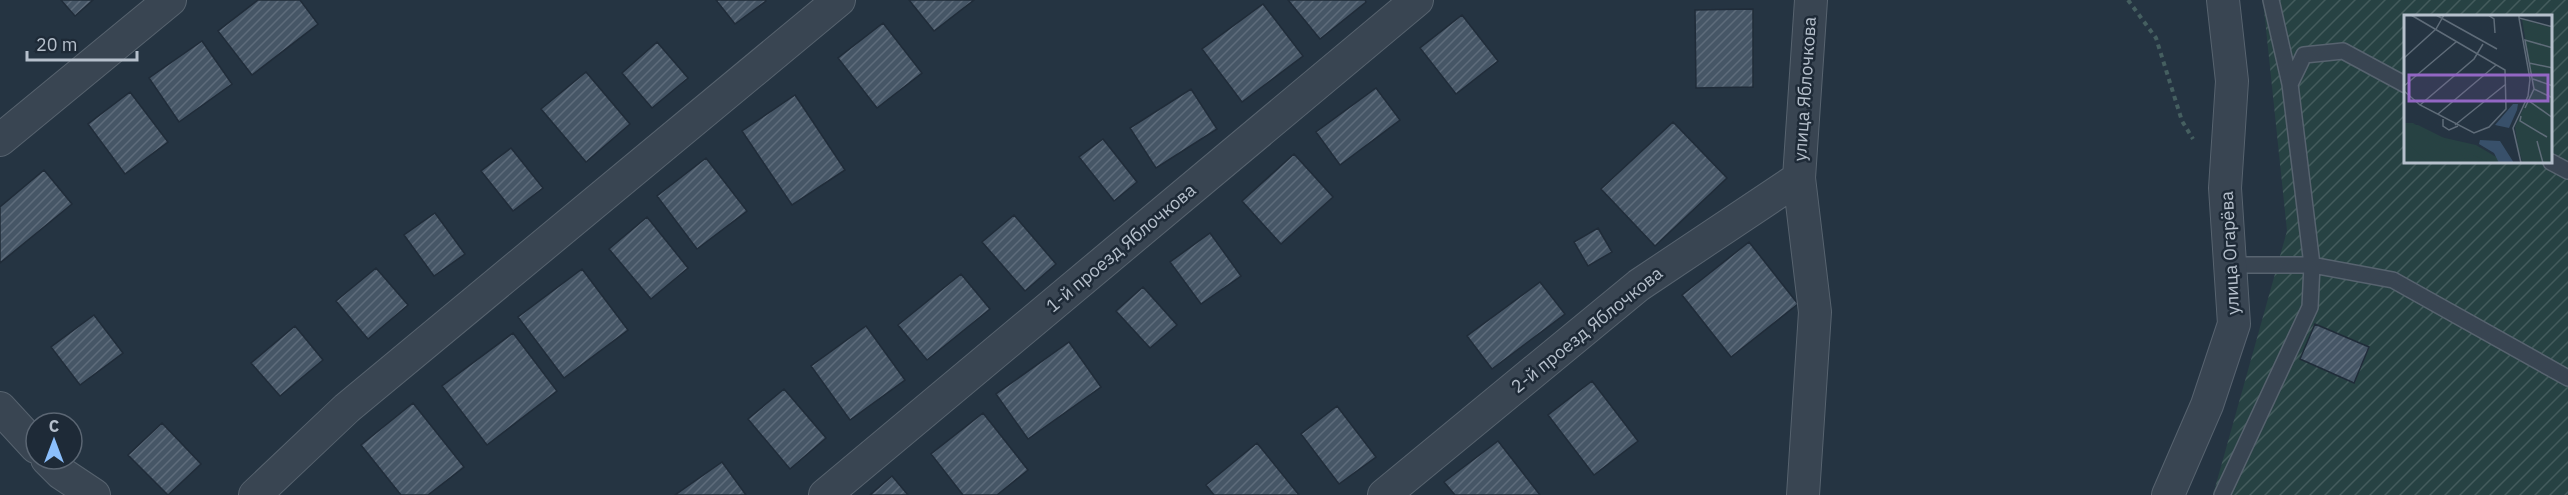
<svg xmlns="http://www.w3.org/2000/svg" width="2568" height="495" font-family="'IBM Plex Sans',sans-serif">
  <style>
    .garden { fill: url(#garden-furrows); fill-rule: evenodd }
    .building { fill: url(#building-hatch); stroke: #202c39; stroke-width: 1.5 }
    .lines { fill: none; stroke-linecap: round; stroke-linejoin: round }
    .lane-casing { stroke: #57636f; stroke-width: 18 }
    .street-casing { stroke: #57636f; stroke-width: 34 }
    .path { stroke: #455f60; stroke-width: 4; stroke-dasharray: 4.5 4.5; stroke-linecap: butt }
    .lane { stroke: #394552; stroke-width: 15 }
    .street { stroke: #394552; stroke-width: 32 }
    .labels { text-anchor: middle; stroke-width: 5; stroke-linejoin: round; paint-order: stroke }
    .street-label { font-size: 18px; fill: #b6c0cc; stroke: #1e2a37 }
    .inset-road { fill: none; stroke: #5f6c79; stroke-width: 1.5 }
    .view { fill: #9367c4; fill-opacity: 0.15; stroke: #9367c4; stroke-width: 3 }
    .inset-edge { fill: none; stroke: #b6c0cc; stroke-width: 3 }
  </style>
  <defs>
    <pattern id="garden-furrows" width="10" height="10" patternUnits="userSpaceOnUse" patternTransform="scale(1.5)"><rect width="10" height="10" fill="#274243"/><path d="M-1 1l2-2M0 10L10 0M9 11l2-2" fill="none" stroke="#445c5d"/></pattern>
    <pattern id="building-hatch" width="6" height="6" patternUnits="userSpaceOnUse" patternTransform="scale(1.5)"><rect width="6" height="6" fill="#465666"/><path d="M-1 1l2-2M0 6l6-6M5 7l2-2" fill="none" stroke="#5e6c7b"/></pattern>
  </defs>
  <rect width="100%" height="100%" fill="#253442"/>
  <path class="garden" d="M2263 0H2568V495H2213L2287 231ZM2406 16H2552V162H2406Z"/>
  <path class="building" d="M61 0H93L75 16Z
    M258 0H300L318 24 252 75 218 31Z
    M716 0H765L766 1 735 24Z
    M909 0H974L934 31Z
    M1288 0H1365L1366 2 1320 39Z
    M1263 4 1303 56 1242 102 1202 49Z
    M1753 9V87L1696 88 1695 10Z
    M1462 15 1498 61 1456 94 1420 48Z
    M883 23 922 73 877 108 838 58Z
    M202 41 232 84 179 122 149 78Z
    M657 42 688 78 652 108 622 73Z
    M586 72 630 124 586 162 541 109Z
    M1376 88 1400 120 1340 165 1316 132Z
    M1191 89 1217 129 1156 168 1130 128Z
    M130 92 168 142 125 174 88 124Z
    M795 95 845 170 792 205 742 131Z
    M1673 122 1727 178 1655 246 1601 189Z
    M1103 139 1137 182 1114 201 1079 157Z
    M511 148 543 188 513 211 481 171Z
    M1294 154 1333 197 1281 244 1242 201Z
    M706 158 747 211 697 249 657 196Z
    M44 170 72 204 0 263V207Z
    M435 213 465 254 434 276 404 235Z
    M1014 215 1056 264 1025 291 982 242Z
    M647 217 688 268 651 299 609 249Z
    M1598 228 1612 252 1588 266 1574 242Z
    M1210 233 1241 276 1201 304 1170 262Z
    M1749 242 1798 304 1731 357 1682 295Z
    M376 268 408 305 368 339 336 301Z
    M582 269 628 330 564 378 518 317Z
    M961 274 990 309 927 360 898 325Z
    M1540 282 1565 314 1492 369 1467 336Z
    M1143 287 1177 325 1150 348 1116 311Z
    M94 315 123 353 80 385 51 347Z
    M2315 324 2369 347 2354 383 2300 359Z
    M295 326 323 360 280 396 251 363Z
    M866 326 905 380 850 420 811 366Z
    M513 333 557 391 487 445 442 386Z
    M1069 342 1101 387 1028 439 996 394Z
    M1592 381 1638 441 1594 475 1548 415Z
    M784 389 826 438 790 469 748 419Z
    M413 403 464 467 428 495H401L361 445Z
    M1337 406 1376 457 1339 484 1301 434Z
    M983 413 1028 470 997 495H963L931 454Z
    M162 423 201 464 168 495 128 455Z
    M1498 441 1540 495H1455L1444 482Z
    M1257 443 1299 495H1214L1206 485Z
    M722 462 746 495H675Z
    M892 476 908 495H870Z"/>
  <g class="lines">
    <defs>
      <path id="lane" d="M2290 84 2304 55 2343 51 2406 85
        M2551 162 2568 171
        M2230 265H2312L2393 280 2568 378
        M2222 495 2310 307 2312 265 2290 84 2271 0"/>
      <path id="street" d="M0 140 170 0
        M0 408 36 447
        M47 459 61 473 94 495
        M255 495 347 408 839 0
        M825 495 1417 0
        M1384 495 1639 285 1799 178
        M1803 495 1815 312 1799 178 1811 0
        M2168 495 2207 405 2234 324 2225 188 2232 81 2223 0"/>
    </defs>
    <use href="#lane" class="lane-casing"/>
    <use href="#street" class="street-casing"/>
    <path class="path" d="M2128 0 2156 38 2182 121 2193 139"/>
    <use href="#lane" class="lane"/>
    <use href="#street" class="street"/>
  </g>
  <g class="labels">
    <g class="street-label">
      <text transform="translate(1805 89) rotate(-86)" y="6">улица Яблочкова</text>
      <text transform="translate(1121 248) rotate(-40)" y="6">1-й проезд Яблочкова</text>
      <text transform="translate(2230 253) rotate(-93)" y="6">улица Огарёва</text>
      <text transform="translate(1587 330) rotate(-39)" y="6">2-й проезд Яблочкова</text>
    </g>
  </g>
  <g transform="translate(2404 15)">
    <rect width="148" height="148" fill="#253442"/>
    <path d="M0 108H9L28 120 72 130 94 143 95 148H0Z" fill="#274243"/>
    <path d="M0 109 14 110 64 135 58 140 61 144 69 140 87 148H24L0 124Z" fill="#274243"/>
    <path d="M118 4 148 13V148H119L114 133 111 112 129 72Z" fill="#274243"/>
    <path d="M109 89H114L113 95 105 113 91 110ZM76 125 96 126 110 148H95L90 138 75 129Z" fill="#38506a"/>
    <path class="inset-road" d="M32 0 93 34M84 0 90 4 91 18M115 0V3L149 12M115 3 126 64 124 81 109 113 117 148M0 43 32 14 40 0M125 48 149 53M129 64 149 71M0 71 52 27M130 74 149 83M0 76 16 90 70 118 85 112 102 94 101 55 7 0M125 86 149 103M16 90 70 44 79 29M121 93 130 74 121 25 149 33M34 99 92 50M117 101 116 106 143 122M39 104V111L45 115 54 111M51 110 102 69M133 126 139 148"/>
    <path class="view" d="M5 60H144V86H5Z"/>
    <rect width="148" height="148" class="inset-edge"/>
  </g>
  <g transform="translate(54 441)"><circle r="28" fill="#1e2a37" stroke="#5b6673" stroke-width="1.5"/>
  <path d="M0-4.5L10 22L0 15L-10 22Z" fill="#8bbffc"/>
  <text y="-9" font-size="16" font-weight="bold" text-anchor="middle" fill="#b6c0cc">С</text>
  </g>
  <path d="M27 51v9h110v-9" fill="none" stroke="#b6c0cc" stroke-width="3"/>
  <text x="36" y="51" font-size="18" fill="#b6c0cc" stroke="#1e2a37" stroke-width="4.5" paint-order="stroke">20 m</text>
</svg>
